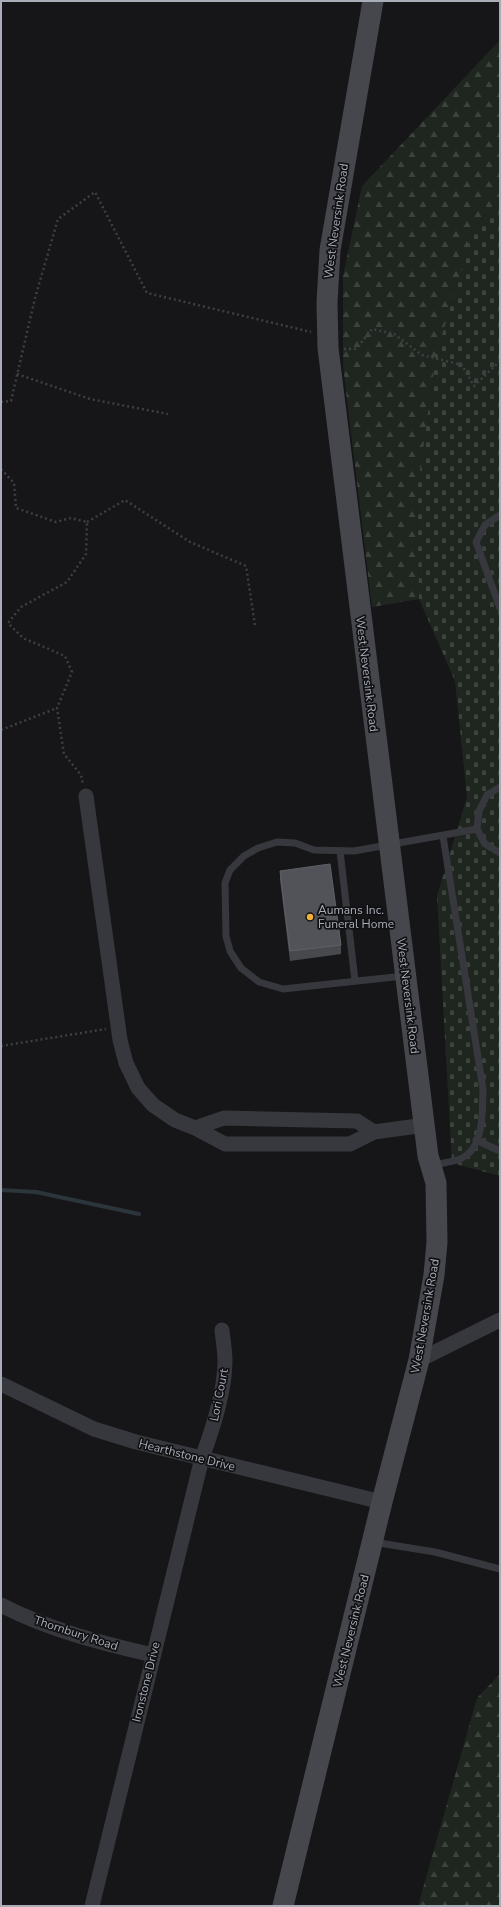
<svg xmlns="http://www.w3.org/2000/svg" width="501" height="1907" font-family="'Nunito Sans',sans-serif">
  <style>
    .forest { fill: url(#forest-firs) }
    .cemetery { fill: url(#cemetery-stones) }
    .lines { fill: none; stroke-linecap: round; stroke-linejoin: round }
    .stream { stroke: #2c353c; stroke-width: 4 }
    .path { stroke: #3d3f44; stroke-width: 2.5; stroke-dasharray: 2 3; stroke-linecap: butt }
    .lane { stroke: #37383d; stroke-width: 7 }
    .street { stroke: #37383d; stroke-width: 15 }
    .secondary { stroke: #45474d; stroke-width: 21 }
    .wall { fill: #47494d }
    .building { fill: #525359; stroke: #5f6168 }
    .poi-dot { fill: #f2b134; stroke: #111113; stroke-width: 1.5 }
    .labels { text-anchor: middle; stroke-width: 3.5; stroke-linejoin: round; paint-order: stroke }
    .street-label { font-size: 12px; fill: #a8adb8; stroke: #111113 }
    .poi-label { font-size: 12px; fill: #a8adb8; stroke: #111113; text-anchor: start }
  </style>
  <defs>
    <pattern id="forest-firs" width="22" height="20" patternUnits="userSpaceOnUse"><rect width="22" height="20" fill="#1e261f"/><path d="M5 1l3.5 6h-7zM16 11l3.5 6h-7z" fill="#3c433d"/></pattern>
    <pattern id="cemetery-stones" width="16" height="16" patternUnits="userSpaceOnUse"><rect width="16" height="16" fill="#1e261f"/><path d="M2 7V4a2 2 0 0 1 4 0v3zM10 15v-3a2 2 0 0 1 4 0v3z" fill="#3c433d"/></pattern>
  </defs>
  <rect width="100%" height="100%" fill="#161618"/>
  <path class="forest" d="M500 40V202L474 227 417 493 419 599 372 607 343 366V276L362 186Z
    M500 1674V1906H418L477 1698Z"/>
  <path class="cemetery" d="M500 202V1176L452 1163 437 896 467 797 455 681 419 599 417 493 436 355 474 227Z"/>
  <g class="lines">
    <path class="stream" d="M1 1190 36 1192 139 1214"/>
    <path class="path" d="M344 349H356L372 329 394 334 422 355 462 365 474 386 500 361
      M17 374 90 399 168 414
      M1 402 11 401 35 298 58 219 95 192 147 293 311 332
      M1 469 14 483 16 508 56 522 71 518 87 522 86 554 67 582 21 607 8 623 23 638 65 656 72 672 57 708 64 754 81 775 83 784
      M87 522 125 500 190 542 246 566 255 625
      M1 730 57 708
      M1 1046 106 1029"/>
    <path class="lane" d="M500 515 485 525 476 542 500 608
      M500 787 487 795 479 811 477 829 485 844 500 853
      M340 851 355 981
      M404 976 283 989 259 982 241 968 230 951 226 936 225 883 230 870 244 856 258 848 277 842 295 843 314 850 354 851 477 829
      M476 1140 500 1151
      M433 1165C442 1163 452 1162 460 1159 485 1149 482 1111 483 1089L443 836
      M373 1542 435 1552 500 1569"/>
    <path class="street" d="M86 796 120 1040 126 1063 138 1088 153 1105 175 1120 195 1128 225 1144H350L374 1132 357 1121 224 1118 195 1128
      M374 1132 425 1125
      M419 1360 500 1320
      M1 1384 94 1429 136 1442 382 1502
      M1 1605C49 1630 101 1643 153 1655
      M92 1906 202 1458C212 1431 225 1390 225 1361 225 1351 223 1340 222 1330"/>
    <path class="secondary" d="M283 1906 382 1502 419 1360 434 1275 437 1242 436 1183 428 1156 328 348 327 303 330 250 373 1"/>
  </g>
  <path class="wall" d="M280 871 341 945V954L290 961 280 880Z"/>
  <path class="building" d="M330 864 341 945 290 951 280 871Z"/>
  <circle class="poi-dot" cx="310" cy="917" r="4"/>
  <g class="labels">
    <g class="street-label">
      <text transform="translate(336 221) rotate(-82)" y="4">West Neversink Road</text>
      <text transform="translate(367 674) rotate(83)" y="4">West Neversink Road</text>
      <text transform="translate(408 996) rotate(83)" y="4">West Neversink Road</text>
      <text transform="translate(425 1316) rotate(-80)" y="4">West Neversink Road</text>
      <text transform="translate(219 1395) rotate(-79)" y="4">Lori Court</text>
      <text transform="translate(187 1455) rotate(14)" y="4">Hearthstone Drive</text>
      <text transform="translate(351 1631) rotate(-76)" y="4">West Neversink Road</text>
      <text transform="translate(76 1633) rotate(18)" y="4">Thornbury Road</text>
      <text transform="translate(146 1682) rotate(-76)" y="4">Ironstone Drive</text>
    </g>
    <g class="poi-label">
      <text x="318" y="914">Aumans Inc.<tspan x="318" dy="14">Funeral Home</tspan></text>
    </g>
  </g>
  <rect width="501" height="1907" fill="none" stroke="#a8adb8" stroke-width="4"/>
</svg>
